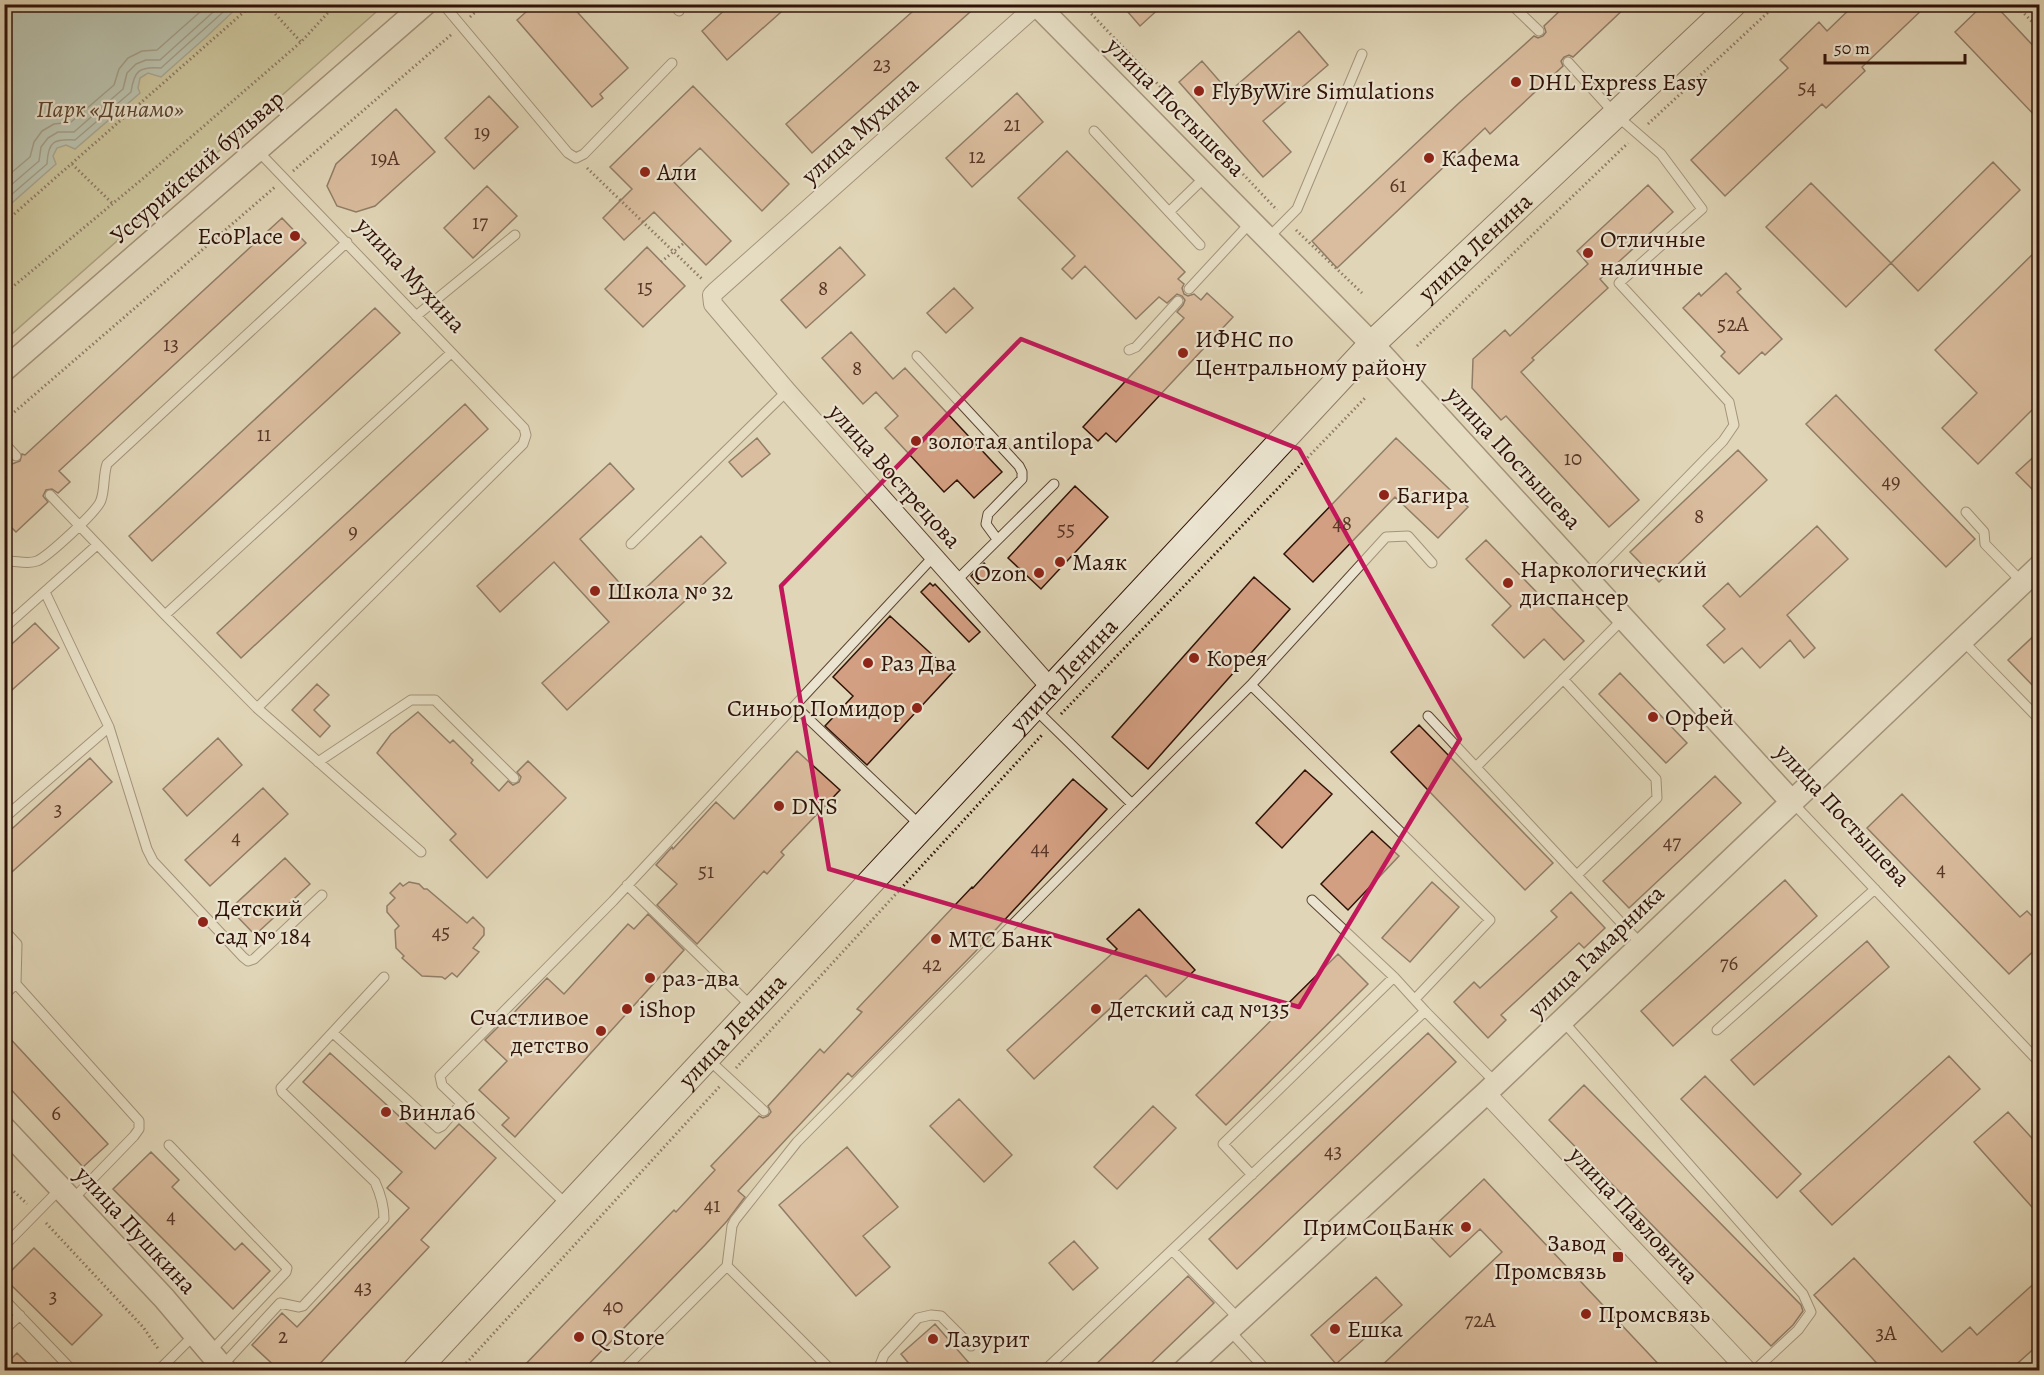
<svg xmlns="http://www.w3.org/2000/svg" width="2044" height="1375" font-family="Alegreya,serif">
  <style>
    .green { fill: #bb8; stroke: #766748; stroke-width: 1.5 }
    .water { fill: #95b8b4; stroke: #6d766f; stroke-width: 1.5 }
    .lines { fill: none; stroke-linecap: round; stroke-linejoin: round }
    .shore { stroke: #62665e; stroke-width: 1.5 }
    .building { fill: #d39f82; stroke: #301308; stroke-width: 1.5 }
    .service-casing { stroke: #5c4434; stroke-width: 11 }
    .minor-casing { stroke: #5c4434; stroke-width: 20 }
    .tertiary-casing { stroke: #5c4434; stroke-width: 25 }
    .secondary-casing { stroke: #301308; stroke-width: 28 }
    .path { stroke: #301308; stroke-width: 3; stroke-dasharray: 1.5 3; stroke-linecap: butt }
    .service { stroke: #ebe4d0; stroke-width: 9 }
    .minor { stroke: #ebe4d0; stroke-width: 18 }
    .tertiary { stroke: #ebe4d0; stroke-width: 22 }
    .secondary { stroke: #ebe4d0; stroke-width: 26 }
    .path-bridge { stroke: #301308; stroke-width: 3; stroke-dasharray: 1.5 3; stroke-linecap: butt }
    .marked { fill: none; stroke: #c2185b; stroke-width: 4.5; stroke-linejoin: round }
    .poi-dot { fill: #8f2418; stroke: #ebe4d0; stroke-width: 2 }
    .labels { text-anchor: middle; stroke-width: 4.5; stroke-linejoin: round; paint-order: stroke }
    .number-label { font-size: 21px; fill: #593626 }
    .poi-label { font-size: 24px; fill: #301308; stroke: #ebe4d0; text-anchor: start }
    .street-label { font-size: 24px; fill: #301308; stroke: #ebe4d0 }
    .park-label { font-size: 24px; font-style: italic; fill: #5a452e; stroke: #ebe4d0 }
  </style>
  <rect width="100%" height="100%" fill="#e0d5b6"/>
  <filter id="stains"><feTurbulence type="fractalNoise" baseFrequency=".00333" numOctaves="4"/><feColorMatrix values="0 0 0 0 .2 0 0 0 0 .09 0 0 0 0 .02 0 0 0 .5 -.17"/></filter>
  <radialGradient id="worn" r=".72"><stop offset=".6" stop-color="#630" stop-opacity="0"/><stop offset="1" stop-color="#630" stop-opacity=".3"/></radialGradient>
  <path class="green" d="M5 5H384L5 340Z"/>
  <path class="water" d="M5 4H240V5L205 38 161 77 148 73 140 78 138 88 140 93 75 149 66 145 57 148 53 156 56 164 5 209Z"/>
  <g class="lines">
    <path class="shore" d="M4 179 30 157 34 142 42 131 54 124 71 122 114 85 119 69 128 58 142 51 157 50 209 4
      M4 191 39 161 41 147 48 138 58 132H74L123 89 127 73 136 64 146 60H160L222 4
      M4 201 47 164C48 141 54 139 75 140L131 92C134 71 139 66 161 68L232 4"/>
  </g>
  <path class="building" d="M535 4H570L628 68 600 94 603 98 592 107 517 20Z
    M731 4H790L727 60 702 31Z
    M921 4H979L812 153 786 124Z
    M1121 4H1164L1140 26Z
    M1567 4H1629L1573 57 1569 55 1564 57 1561 61 1563 66 1490 134 1485 128 1337 268 1312 241 1459 103 1534 36 1538 38 1543 36 1546 32 1544 26Z
    M1855 4H1928L1862 67 1865 71 1826 108 1822 104 1725 196 1691 160 1788 68 1780 60 1819 22 1827 31Z
    M1984 4H1994L2040 53V121L1955 32Z
    M1299 31 1328 65 1263 121 1291 152 1263 177 1179 82 1202 61 1229 92Z
    M693 86 789 184 762 211 700 148 669 177 731 241 706 265 654 212 624 240 603 218 632 189 610 167Z
    M1017 93 1043 122 972 187 946 158Z
    M489 96 518 127 474 169 445 138Z
    M396 109 435 152 375 206 356 212 337 206 327 186 336 164Z
    M1067 151 1185 272 1178 279 1184 284 1182 288 1184 294 1188 296 1194 294 1201 300 1207 293 1233 317 1116 442 1106 433 1098 441 1083 427 1184 318 1177 312 1183 305 1185 300 1182 296 1177 294 1167 303 1159 297 1136 319 1085 266 1072 279 1062 269 1075 256 1018 198Z
    M1993 162 2020 190 1918 291 1891 263Z
    M1811 183 1891 263 1846 307 1766 227Z
    M1648 185 1673 212 1600 279 1608 288 1532 358 1534 360 1521 372 1639 500 1609 527 1506 416 1501 420 1472 388 1473 359 1505 330 1510 336 1588 264 1577 251Z
    M487 186 517 216 473 258 444 228Z
    M282 218 306 243 59 471 70 482 58 493 52 489 46 490 43 496 48 502 16 532 12 528 4 534V467L20 461 22 454 25 455Z
    M647 247 685 286 643 327 605 289Z
    M840 247 865 275 806 328 781 300Z
    M2040 247V402L1978 464 1942 428 1977 393 1935 350Z
    M1726 273 1741 289 1737 292 1782 339 1765 355 1762 352 1739 374 1721 356 1725 352 1683 308 1699 293 1701 296Z
    M954 288 973 308 946 333 927 313Z
    M375 308 400 333 152 561 129 536Z
    M851 332 893 379 905 368 1002 472 974 498 957 480 944 492 885 428 898 416 876 392 863 404 822 358Z
    M1836 395 1975 539 1946 567 1806 424Z
    M465 404 488 429 241 658 217 633Z
    M757 438 770 454 742 477 729 462Z
    M1396 438 1468 507 1438 538 1395 497 1313 582 1284 554Z
    M1738 450 1767 480 1659 582 1630 552Z
    M2040 451V497L2016 473Z
    M610 463 634 489 580 539 634 599 701 536 726 563 567 710 542 683 609 622 554 562 500 612 477 586Z
    M1075 486 1108 517 1041 589 1008 558Z
    M1817 526 1848 559 1787 615 1815 648 1804 658 1790 640 1760 668 1742 648 1724 663 1707 645 1725 629 1703 606 1728 583 1740 597Z
    M1486 540 1584 641 1564 660 1544 639 1524 658 1492 625 1511 606 1466 559Z
    M984 563 992 573 978 584 971 576Z
    M1254 577 1290 609 1148 769 1112 737Z
    M930 583 933 586 935 584 980 632 969 642 921 592Z
    M890 616 952 673 867 765 825 726 853 696 833 677Z
    M35 623 59 648 4 697V651Z
    M2040 630V693L2008 660Z
    M1620 673 1687 743 1666 763 1599 694Z
    M317 684 329 695 314 710 330 726 320 737 292 710Z
    M418 712 450 743 453 740 473 760 471 763 499 791 508 781 513 785 519 782 521 777 517 772 528 761 566 798 487 878 450 840 456 834 377 753 391 734Z
    M1419 725 1553 863 1525 890 1391 752Z
    M218 738 242 765 187 816 163 789Z
    M797 751 840 790 781 852 784 855 767 874 764 871 697 944 657 905 677 884 656 865 672 847 673 849 716 802 734 819Z
    M90 758 112 782 4 879V836Z
    M1305 770 1332 794 1282 848 1256 823Z
    M1715 776 1741 803 1629 908 1603 881Z
    M1073 779 1107 809 975 952 852 1077 848 1073 790 1135 738 1191 745 1197 727 1221 705 1245 582 1371H519L674 1210 676 1212 715 1170 711 1166 759 1116 763 1118 768 1116 771 1112 768 1106 820 1049 824 1053 862 1012 857 1009 972 887 973 888Z
    M263 788 288 814 210 886 185 860Z
    M1902 794 2020 917 2027 911 2040 924V945L2009 974 1867 828Z
    M1372 831 1399 856 1348 910 1321 884Z
    M285 858 310 884 255 935 230 909Z
    M1785 880 1817 916 1673 1046 1641 1011Z
    M409 882 419 884 424 889H427L467 923 473 917 484 928V935L473 948 479 952 457 977 452 973 445 979 442 977 422 976 402 958 404 956 396 948 395 930 399 926 387 912V906L395 898 390 893 400 883 403 886Z
    M1432 882 1459 907 1410 962 1382 938Z
    M1571 892 1605 928 1584 948 1579 943 1501 1015 1506 1020 1488 1038 1454 1002 1474 982 1480 988 1557 917 1551 911Z
    M1139 909 1195 970 1166 997 1146 975 1034 1079 1007 1050 1117 949 1107 939Z
    M648 914 684 950 515 1137 502 1125 509 1118 479 1090 507 1061 485 1040 501 1024 502 1025 547 978 564 994 628 924 634 929Z
    M1867 941 1889 967 1754 1085 1731 1060Z
    M1338 954 1368 984 1226 1125 1196 1095Z
    M4 1032 108 1144 83 1167 4 1082Z
    M1428 1033 1456 1062 1237 1269 1209 1239Z
    M330 1053 435 1149 459 1124 496 1158 421 1240 429 1247 313 1371H280L252 1345 282 1313 297 1327 409 1208 387 1188 402 1172 303 1082Z
    M1949 1056 1980 1089 1832 1225 1800 1191Z
    M1705 1076 1801 1174 1777 1198 1681 1099Z
    M1584 1085 1801 1305 1803 1311 1793 1325 1771 1346 1549 1120Z
    M959 1099 1012 1155 984 1182 930 1126Z
    M1153 1106 1176 1128 1117 1189 1094 1167Z
    M2008 1112 2040 1147V1216L1974 1142Z
    M847 1147 898 1207 863 1236 890 1267 856 1296 779 1205Z
    M151 1152 179 1180 172 1187 235 1250 242 1243 270 1271 233 1309 113 1189Z
    M1484 1179 1665 1371H1376L1502 1252 1480 1229 1450 1257 1427 1233Z
    M1074 1241 1098 1268 1073 1290 1049 1263Z
    M34 1248 102 1315 72 1345 4 1278Z
    M1854 1258 1942 1352 1970 1327 1977 1335 2040 1278V1343L2009 1371H1884L1814 1295Z
    M1188 1276 1214 1303 1143 1371H1089Z
    M1376 1277 1402 1305 1336 1364 1311 1335Z
    M935 1324 976 1371H915L901 1354Z
    M17 1353 35 1371H4V1366Z"/>
  <g class="lines">
    <defs>
      <path id="service" d="M443 4 568 153 576 158 584 154 672 63
        M673 4 679 11
        M1511 4 1539 31
        M1568 62 1616 115 1661 154 1702 209 1619 283 1729 402 1734 425 1723 441 1588 579
        M1094 131 1169 212 1206 176
        M1169 212 1200 245
        M1268 238 1297 209 1362 54
        M1189 289 1251 222
        M416 316 515 235
        M1129 350 1136 347 1178 301
        M917 356 1019 466 1022 472V479L988 514 986 524 997 539
        M4 443 16 456
        M50 495 165 615 257 708 523 444 526 435 524 428 257 150
        M1966 512 1984 532 1985 544 2022 582
        M631 544 787 391
        M4 561C15 560 27 565 37 561 47 557 98 511 101 500 105 489 103 476 107 464L347 242
        M956 581 1054 484
        M165 615 451 353
        M4 628 97 545
        M1962 640 2040 720
        M1563 679 1656 779 1657 798 1577 875
        M1251 685 1490 920 1415 999
        M795 706 921 826
        M257 708 421 852
        M1428 716 1641 944
        M109 727 147 849 153 861 243 957 248 961 254 959 322 895
        M318 762 411 700H435L514 778
        M1477 766 1624 618
        M1792 802 2040 1063
        M1132 804 1251 685 1386 537 1408 536 1432 563
        M4 818 109 727 45 592
        M627 885 752 1007
        M1312 900 1394 977
        M4 930 17 944 16 984 139 1121V1129L134 1136 72 1200
        M4 995 16 984
        M1562 1020 1803 1294 1811 1312 1798 1330 1755 1370
        M1717 1030 1875 889
        M333 1033 438 1128 442 1126 461 1104
        M709 1060 764 1111
        M169 1145 287 1268 286 1272 210 1352
        M1252 1175 1223 1144 1394 977 1425 1011
        M567 1205 442 1085 440 1076 613 901 934 556
        M4 1246 61 1188
        M1172 1250 1425 1011 1496 1083
        M727 1266 831 1370
        M4 1299 72 1370
        M4 1330 20 1315
        M1229 1330 1266 1370
        M222 1366 280 1303 299 1307 303 1306 384 1219C384 1205 381 1195 375 1182L282 1092 281 1088 384 977
        M159 1370 195 1334
        M623 1370 727 1266 732 1226 735 1220 797 1142 1132 804 1035 709
        M878 1370 884 1355 918 1318 931 1315 941 1316 971 1346
        M1045 1370 1172 1250 1239 1319"/>
      <path id="minor" d="M1038 4 715 292 712 295 713 304 787 391 1051 688
        M1486 1093 1747 1370"/>
      <path id="tertiary" d="M1036 4 1372 344 1792 802
        M4 370 425 4
        M4 1128 164 1298 225 1370
        M1185 1370 1486 1093 2040 566"/>
      <g id="secondary">
        <path id="s1" d="M416 1370 1372 344 1733 4"/>
      </g>
    </defs>
    <use href="#service" class="service-casing"/>
    <use href="#minor" class="minor-casing"/>
    <use href="#tertiary" class="tertiary-casing"/>
    <use href="#secondary" class="secondary-casing"/>
    <path class="path" d="M266 4 301 42
      M1082 4 1277 210
      M2015 4 2040 30
      M470 17 484 4
      M1648 124 1777 4
      M72 164 113 204
      M587 168 703 280
      M293 171 452 34
      M4 223 253 4
      M1296 230 1362 293
      M4 294 146 176 301 42 336 4
      M1417 346 1628 143
      M4 421 275 187
      M1061 714 1365 398
      M736 1068 1042 735
      M4 1182 27 1204
      M46 1223 143 1327 159 1350
      M460 1370 720 1086"/>
    <use href="#service" class="service"/>
    <use href="#minor" class="minor"/>
    <use href="#tertiary" class="tertiary"/>
    <use href="#secondary" class="secondary"/>
    <path class="path-bridge" d="M661 262 684 243"/>
  </g>
  <path d="M0 0H2044V1375H0ZM1021 339 1299 449 1460 739 1299 1007 829 869 781 586Z" fill="#e0d5b6" fill-opacity=".55" fill-rule="evenodd"/>
  <path class="marked" d="M1021 339 1299 449 1460 739 1299 1007 829 869 781 586Z"/>
  <g class="poi-dot">
    <circle cx="1516" cy="82" r="6"/>
    <circle cx="1199" cy="91" r="6"/>
    <circle cx="1429" cy="158" r="6"/>
    <circle cx="645" cy="172" r="6"/>
    <circle cx="295" cy="236" r="6"/>
    <circle cx="1588" cy="253" r="6"/>
    <circle cx="1183" cy="353" r="6"/>
    <circle cx="916" cy="441" r="6"/>
    <circle cx="1384" cy="495" r="6"/>
    <circle cx="1060" cy="562" r="6"/>
    <circle cx="1039" cy="573" r="6"/>
    <circle cx="1508" cy="583" r="6"/>
    <circle cx="595" cy="591" r="6"/>
    <circle cx="1194" cy="658" r="6"/>
    <circle cx="868" cy="663" r="6"/>
    <circle cx="917" cy="708" r="6"/>
    <circle cx="1653" cy="717" r="6"/>
    <circle cx="779" cy="806" r="6"/>
    <circle cx="203" cy="922" r="6"/>
    <circle cx="936" cy="939" r="6"/>
    <circle cx="650" cy="978" r="6"/>
    <circle cx="627" cy="1009" r="6"/>
    <circle cx="1096" cy="1009" r="6"/>
    <circle cx="601" cy="1031" r="6"/>
    <circle cx="386" cy="1112" r="6"/>
    <circle cx="1466" cy="1227" r="6"/>
    <rect x="1612" y="1251" width="12" height="12" rx="3"/>
    <circle cx="1586" cy="1314" r="6"/>
    <circle cx="1335" cy="1329" r="6"/>
    <circle cx="579" cy="1337" r="6"/>
    <circle cx="933" cy="1339" r="6"/>
  </g>
  <g class="labels">
    <g class="number-label">
      <text x="882" y="71">23</text>
      <text x="1807" y="94">54</text>
      <text x="1012" y="131">21</text>
      <text x="482" y="139">19</text>
      <text x="977" y="163">12</text>
      <text x="385" y="165">19А</text>
      <text x="1398" y="192">61</text>
      <text x="480" y="229">17</text>
      <text x="645" y="294">15</text>
      <text x="823" y="295">8</text>
      <text x="1733" y="331">52А</text>
      <text x="171" y="351">13</text>
      <text x="857" y="375">8</text>
      <text x="264" y="441">11</text>
      <text x="1573" y="465">10</text>
      <text x="1891" y="488">49</text>
      <text x="1699" y="523">8</text>
      <text x="1342" y="530">48</text>
      <text x="1066" y="536">55</text>
      <text x="353" y="538">9</text>
      <text x="58" y="816">3</text>
      <text x="236" y="844">4</text>
      <text x="1672" y="849">47</text>
      <text x="1040" y="855">44</text>
      <text x="1941" y="876">4</text>
      <text x="706" y="878">51</text>
      <text x="441" y="939">45</text>
      <text x="1729" y="970">76</text>
      <text x="932" y="971">42</text>
      <text x="56" y="1120">6</text>
      <text x="1333" y="1158">43</text>
      <text x="712" y="1212">41</text>
      <text x="171" y="1223">4</text>
      <text x="363" y="1294">43</text>
      <text x="53" y="1303">3</text>
      <text x="613" y="1313">40</text>
      <text x="1480" y="1327">72А</text>
      <text x="1886" y="1340">3А</text>
      <text x="283" y="1343">2</text>
    </g>
    <g class="poi-label">
      <text x="1528" y="90">DHL Express Easy</text>
      <text x="1211" y="99">FlyByWire Simulations</text>
      <text x="1441" y="166">Кафема</text>
      <text x="657" y="180">Али</text>
      <text x="283" y="244" text-anchor="end">EcoPlace</text>
      <text x="1600" y="247">Отличные<tspan x="1600" dy="28">наличные</tspan></text>
      <text x="1195" y="347">ИФНС по<tspan x="1195" dy="28">Центральному району</tspan></text>
      <text x="928" y="449">золотая antilopa</text>
      <text x="1396" y="503">Багира</text>
      <text x="1072" y="570">Маяк</text>
      <text x="1520" y="577">Наркологический<tspan x="1520" dy="28">диспансер</tspan></text>
      <text x="1027" y="581" text-anchor="end">Ozon</text>
      <text x="607" y="599">Школа № 32</text>
      <text x="1206" y="666">Корея</text>
      <text x="880" y="671">Раз Два</text>
      <text x="905" y="716" text-anchor="end">Синьор Помидор</text>
      <text x="1665" y="725">Орфей</text>
      <text x="791" y="814">DNS</text>
      <text x="215" y="916">Детский<tspan x="215" dy="28">сад № 184</tspan></text>
      <text x="948" y="947">МТС Банк</text>
      <text x="662" y="986">раз-два</text>
      <text x="639" y="1017">iShop</text>
      <text x="1108" y="1017">Детский сад №135</text>
      <text x="589" y="1025" text-anchor="end">Счастливое<tspan x="589" dy="28">детство</tspan></text>
      <text x="398" y="1120">Винлаб</text>
      <text x="1454" y="1235" text-anchor="end">ПримСоцБанк</text>
      <text x="1606" y="1251" text-anchor="end">Завод<tspan x="1606" dy="28">Промсвязь</tspan></text>
      <text x="1598" y="1322">Промсвязь</text>
      <text x="1347" y="1337">Ешка</text>
      <text x="591" y="1345">Q Store</text>
      <text x="945" y="1347">Лазурит</text>
    </g>
    <g class="street-label">
      <text transform="translate(1176 107) rotate(45)" y="8">улица Постышева</text>
      <text transform="translate(860 130) rotate(-42)" y="8">улица Мухина</text>
      <text transform="translate(197 167) rotate(-41)" y="8">Уссурийский бульвар</text>
      <text dy="8" stroke="none"><textPath href="#s1" startOffset="1544">улица Ленина</textPath></text>
      <text transform="translate(411 275) rotate(47)" y="8">улица Мухина</text>
      <text transform="translate(1514 458) rotate(47)" y="8">улица Постышева</text>
      <text transform="translate(895 476) rotate(48)" y="8">улица Вострецова</text>
      <text dy="8" stroke="none"><textPath href="#s1" startOffset="950">улица Ленина</textPath></text>
      <text transform="translate(1843 815) rotate(47)" y="8">улица Постышева</text>
      <text transform="translate(1596 951) rotate(-44)" y="8">улица Гамарника</text>
      <text dy="8" stroke="none"><textPath href="#s1" startOffset="464">улица Ленина</textPath></text>
      <text transform="translate(1634 1215) rotate(47)" y="8">улица Павловича</text>
      <text transform="translate(136 1230) rotate(47)" y="8">улица Пушкина</text>
    </g>
    <g class="park-label">
      <text x="110" y="117">Парк «Динамо»</text>
    </g>
  </g>
  <rect width="2044" height="1375" fill="none" stroke="#e0d5b6" stroke-width="24"/>
  <rect x="6" y="6" width="2032" height="1363" fill="none" stroke="#301308" stroke-width="3"/>
  <rect x="12" y="12" width="2020" height="1351" fill="none" stroke="#301308" stroke-width="1.5"/>
  <path d="M1825 54v9h140v-9" fill="none" stroke="#301308" stroke-width="3"/>
  <text x="1834" y="54" font-size="18" fill="#301308" stroke="#ebe4d0" stroke-width="4.5" paint-order="stroke">50 m</text>
  <rect width="100%" height="100%" filter="url(#stains)"/>
  <rect width="100%" height="100%" fill="url(#worn)"/>
</svg>
